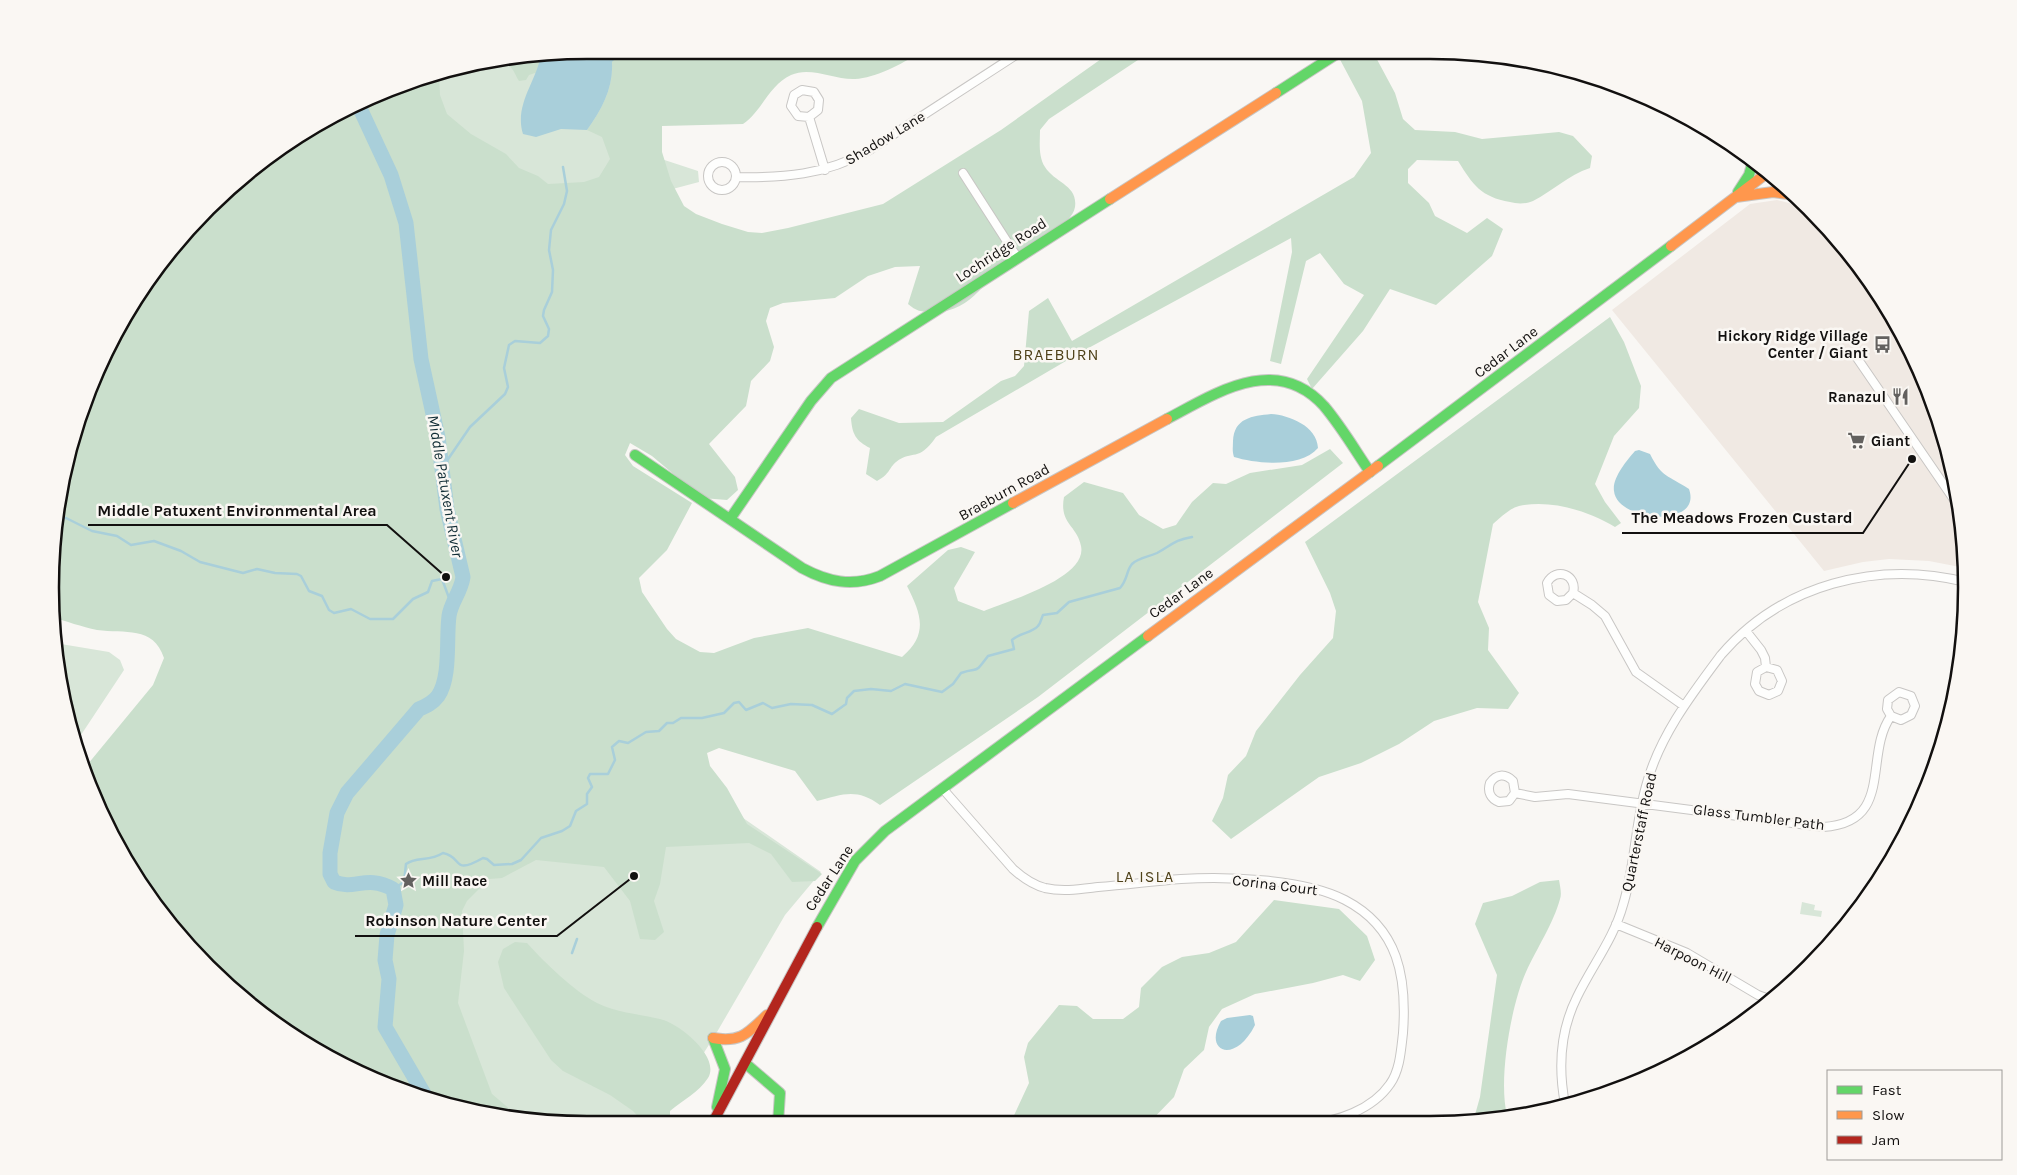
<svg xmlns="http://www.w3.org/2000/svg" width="2017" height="1175" font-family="Karla,sans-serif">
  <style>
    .built { fill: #f0e9e3 }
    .green { fill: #d8e6d8 }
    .forest { fill: #cadfcc }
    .water { fill: #a9cfda }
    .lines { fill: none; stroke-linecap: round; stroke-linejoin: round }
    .stream { stroke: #a9cfda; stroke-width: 2.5 }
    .river { stroke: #a9cfda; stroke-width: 15 }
    .street-casing { stroke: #c8c6c4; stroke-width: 10 }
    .fast-casing { stroke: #c8c6c4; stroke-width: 12 }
    .slow-casing { stroke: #c8c6c4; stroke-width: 12 }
    .jam-casing { stroke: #c8c6c4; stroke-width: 12 }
    .street { stroke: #fefefd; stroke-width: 8 }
    .fast { stroke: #63d668; stroke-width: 10 }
    .slow { stroke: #ff974d; stroke-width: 10 }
    .jam { stroke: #b3261e; stroke-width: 10 }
    .labels { text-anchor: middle; stroke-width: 5; stroke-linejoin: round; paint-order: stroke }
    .street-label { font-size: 15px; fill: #12100f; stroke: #faf7f3 }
    .poi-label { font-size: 15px; font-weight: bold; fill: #12100f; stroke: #faf7f3; text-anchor: end }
    .neighbourhood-label { font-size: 16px; letter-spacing: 1px; fill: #4e4119; stroke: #faf7f3 }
    .water-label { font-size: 16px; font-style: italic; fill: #122e36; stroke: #faf7f3 }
    .rim { fill: none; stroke: #12100f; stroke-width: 2.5 }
    .leader { fill: none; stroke: #12100f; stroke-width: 2 }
    .callout-dot { fill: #12100f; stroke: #faf7f3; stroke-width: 2 }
    .callout-label { font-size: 16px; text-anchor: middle; font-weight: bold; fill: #12100f; stroke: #faf7f3; stroke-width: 5; stroke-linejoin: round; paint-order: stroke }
  </style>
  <rect width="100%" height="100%" fill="#f9f7f4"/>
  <path class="built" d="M1777 200 1797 205 1821 221 1876 289 1926 382 1957 482 1965 568 1929 561 1889 559 1863 562 1824 571 1612 310 1750 204Z"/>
  <path class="green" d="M683 54 631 149 698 171 699 182 620 203 635 435 469 628 821 872 785 915 717 1032 659 1124H552L414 1096 289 1035 350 106 415 78 517 55Z
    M55 643 109 652 120 660 124 670 75 744Z
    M1802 902 1815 905 1814 910 1822 911 1821 917 1800 914Z"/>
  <path class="forest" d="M1111 52H1150L1049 119 1040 130C1040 142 1038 156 1045 167 1055 183 1078 185 1075 207 1072 227 1030 242 1016 253 987 275 973 314 932 312 921 312 916 311 908 304L920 266 895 267 868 276 835 298 783 303 770 308 766 321 774 347 770 361 751 381 746 406 709 444 735 477 738 490 727 500 702 498 652 456 630 443 625 455 633 466 692 503 667 550 639 578 642 592 667 629 676 639 700 652 714 653 754 638 808 628 902 657C929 634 921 614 907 586L948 550 961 547 975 552 954 588 958 601 984 611C1007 601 1088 578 1081 546 1077 525 1059 524 1064 497L1084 482 1123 493 1139 515 1163 529 1176 525 1192 502 1213 483 1226 484 1250 473 1302 465 1330 449 1343 463 1038 697 880 805C857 788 843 794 817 801L795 771 719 748 707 753 710 766 727 788 747 824 822 874 815 881 792 882 771 854 749 843 666 847 660 884 654 901 664 932 655 940 640 939 630 901 604 867 536 860 502 878 489 879 467 901 462 911 464 951 458 1003 492 1094 519 1117 414 1096 289 1035 233 991 161 915 122 856 83 770 153 685 164 658C153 625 125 634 97 630 82 627 66 621 51 617L55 518 68 448 105 350 141 289 207 208 261 161 350 106 415 78 439 73 440 95 447 114 471 134 506 154 519 168 538 176 548 184 584 182 599 177 610 159 602 137 587 130C604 107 616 82 611 54L918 53C903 64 875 78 855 79 834 80 811 66 791 75 769 85 762 111 743 124L662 126V152L671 181 684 206 696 214 722 224 748 232 762 233 788 228 883 204 1001 130Z
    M1336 52H1373L1395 93 1403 119 1415 130 1455 132 1482 139 1559 132 1573 136 1592 156 1590 168C1568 175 1553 191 1533 201 1526 204 1517 204 1510 202 1481 197 1473 185 1458 161L1417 160 1408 169V183L1429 203 1435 216 1467 233 1487 218 1503 229 1492 256 1436 305 1390 289 1363 331 1312 389 1307 379 1364 295 1344 284 1320 253 1306 261 1281 364 1270 361 1292 252 1291 238 1083 351 936 437C918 463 913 449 896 462 888 469 891 473 877 481L866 474 870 448C856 441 852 434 851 418L859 409 899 423 943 422 1001 381 1015 376 1024 366 1029 311 1048 298 1072 341 1354 177 1371 153 1362 101Z
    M517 55H541L538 72 529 75 526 80 519 81C513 72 513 63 500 65L493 60Z
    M1610 317 1624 342 1641 386 1639 408 1614 436 1595 484 1605 502 1621 523 1615 527C1588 511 1551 499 1519 506 1510 508 1500 518 1493 524L1478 602 1489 628 1488 650 1519 693 1508 709 1477 708 1434 721 1399 744 1361 763 1319 777 1231 839 1212 821 1223 798 1228 775 1246 756 1256 731 1300 675 1333 638 1336 611 1330 593 1305 542Z
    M1559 880C1560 886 1562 894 1560 899 1554 922 1536 950 1526 972 1511 1005 1498 1080 1507 1115L1473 1122 1480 1097 1497 975 1475 924 1483 903 1512 896 1540 882Z
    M1274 900 1339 909 1367 936 1375 960 1360 981 1343 975 1313 983 1255 994 1222 1009 1209 1027 1204 1050 1184 1069 1174 1097 1148 1124H1010L1029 1083 1024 1057 1028 1043 1059 1005 1077 1006 1093 1019H1123L1139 1007 1141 988 1162 967 1182 957 1209 953 1236 942Z
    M515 942 527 943C545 963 574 991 597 1003 618 1013 639 1014 660 1019 679 1023 721 1057 708 1078 699 1092 682 1101 670 1111V1124H645L633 1111 610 1095 563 1071 551 1060 504 988 498 962 503 949Z"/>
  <path class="water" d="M611 54C616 82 604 107 587 130L561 129 536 137 523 134C514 105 536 82 541 55Z
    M1271 414C1289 415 1317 426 1318 448 1301 468 1257 464 1234 457 1232 451 1233 447 1233 441 1234 418 1252 416 1271 414Z
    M1639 450 1650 454C1662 478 1668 475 1689 489 1703 529 1617 522 1614 491 1612 478 1627 460 1635 451Z
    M1250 1015 1253 1016 1255 1025C1235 1065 1203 1052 1221 1021L1227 1018Z"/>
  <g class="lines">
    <path class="stream" d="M611 61 619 54
      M442 468 470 427 505 394 508 387 504 368 509 345 515 341 540 343 548 336 549 329 543 316 544 310 552 292 553 270 549 250 551 230 564 204 567 191 563 167
      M55 518H66L92 531 117 536 131 545 154 541 181 551 200 562 243 573 257 569 275 573 297 574 301 576 309 591 322 596 329 610 334 613 351 609 370 619H393L413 599 428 592 432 581 442 579 452 606
      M393 889 404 882 406 864C416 856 429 862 443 853 464 857 451 876 483 858L487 859 494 865 512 864 521 860 541 838 562 831 570 826 576 811 587 804V794L592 787 588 778 590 774H608L615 760 612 747 619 741 628 743 646 732 659 731 667 723H673L681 718H702L724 713 734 703 739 702 746 710 763 703 772 708 791 704 812 705 832 714 846 704 847 698 854 691 871 689 891 691 905 684 942 692 953 684 961 673C980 666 973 676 988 656L1014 649 1012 640C1019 633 1032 633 1038 626 1041 623 1041 619 1043 615L1057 613 1069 602 1120 588C1128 579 1126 571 1132 564 1139 557 1149 557 1157 553 1172 545 1174 540 1192 537
      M572 953 577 939"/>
    <path class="river" d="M357 102 391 175 406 223 421 359 438 437 447 509 463 577C461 592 451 602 449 616 446 639 451 677 438 696 433 703 426 706 419 709L347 793 337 813 330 853V874L334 882C355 891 366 874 393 889L396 905 387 935 385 960 389 979 385 1027 427 1099"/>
    <defs>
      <path id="street" d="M809 117 798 116 791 106 794 95 802 90 814 92 819 100 818 110 809 117 825 170
        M708 176a14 14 0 1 1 28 0a14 14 0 1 1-28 0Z
        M963 173 1017 257
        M736 177C783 178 825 175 868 151L1019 53
        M1855 355 1957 504
        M1573 593 1566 600 1557 601 1549 595 1547 583C1556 566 1578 575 1573 593L1592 605 1605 616 1636 672 1684 706
        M1746 631 1761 650 1765 658 1766 667 1757 672 1755 684 1759 691 1769 695 1778 691 1782 681 1777 670 1766 667
        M942 788 1013 869C1023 878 1033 885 1045 888 1063 892 1081 889 1098 887 1126 885 1154 881 1181 879 1227 876 1305 879 1345 900 1399 928 1407 978 1403 1033 1401 1050 1400 1070 1390 1084 1373 1109 1336 1123 1307 1123
        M1515 793 1513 781C1505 773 1496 774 1490 783 1487 792 1491 799 1499 802L1509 801 1515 793 1535 797 1568 794 1823 827C1895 823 1863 755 1891 716L1887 709 1888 700 1899 692 1911 696 1915 706 1911 715 1901 720 1891 716
        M1616 924 1687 953 1758 995 1769 999
        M1565 1104C1558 1067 1560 1031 1577 997 1592 966 1614 938 1623 905 1635 866 1635 825 1646 786 1659 737 1691 695 1721 655 1782 584 1877 560 1966 582"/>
      <path id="fast" d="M1276 93 1335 55
        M1738 192 1749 175 1753 161
        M1167 419C1216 393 1276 353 1324 406 1341 426 1355 450 1370 472
        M635 455 802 568C828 582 852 587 880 576L1013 503
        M1378 466 1671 246
        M730 519 811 401 831 378 1110 199
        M817 927 855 861 885 831 1148 636
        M713 1038 725 1069 717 1107
        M745 1063 780 1093 778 1124"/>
      <path id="slow" d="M1736 197 1773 192 1795 195
        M1110 199 1276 93
        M1671 246 1767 173
        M1013 503 1167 419
        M1148 636 1378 466
        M713 1038C741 1043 748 1033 767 1015"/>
      <path id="jam" d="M712 1124 817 927"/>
    </defs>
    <use href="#street" class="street-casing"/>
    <use href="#fast" class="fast-casing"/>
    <use href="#slow" class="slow-casing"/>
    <use href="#jam" class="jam-casing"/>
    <use href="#street" class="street"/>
    <use href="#fast" class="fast"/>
    <use href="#slow" class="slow"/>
    <use href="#jam" class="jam"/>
  </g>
  <defs>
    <symbol id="bus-bare" viewBox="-9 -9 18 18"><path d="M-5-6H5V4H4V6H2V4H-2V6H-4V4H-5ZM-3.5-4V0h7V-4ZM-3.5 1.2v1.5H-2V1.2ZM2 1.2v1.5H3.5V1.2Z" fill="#63615f" stroke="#faf7f3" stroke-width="2.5" paint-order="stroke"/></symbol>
    <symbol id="restaurant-bare" viewBox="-9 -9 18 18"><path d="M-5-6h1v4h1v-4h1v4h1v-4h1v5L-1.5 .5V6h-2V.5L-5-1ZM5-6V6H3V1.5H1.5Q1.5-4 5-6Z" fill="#63615f" stroke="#faf7f3" stroke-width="2.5" paint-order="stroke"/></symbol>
    <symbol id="supermarket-bare" viewBox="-9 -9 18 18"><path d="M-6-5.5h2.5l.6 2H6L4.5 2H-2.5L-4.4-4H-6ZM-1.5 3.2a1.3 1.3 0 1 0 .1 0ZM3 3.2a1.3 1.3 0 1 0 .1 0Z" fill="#63615f" stroke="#faf7f3" stroke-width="2.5" paint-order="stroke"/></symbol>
    <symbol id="sight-bare" viewBox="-9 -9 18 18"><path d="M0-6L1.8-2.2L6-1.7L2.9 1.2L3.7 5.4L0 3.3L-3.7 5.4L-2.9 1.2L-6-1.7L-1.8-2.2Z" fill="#63615f" stroke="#faf7f3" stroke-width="2.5" paint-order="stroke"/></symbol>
  </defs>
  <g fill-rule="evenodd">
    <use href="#bus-bare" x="1870" y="332" width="25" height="25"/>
    <use href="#restaurant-bare" x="1888" y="384" width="25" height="25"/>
    <use href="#supermarket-bare" x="1844" y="428" width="25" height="25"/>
    <use href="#sight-bare" x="396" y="868" width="25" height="25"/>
  </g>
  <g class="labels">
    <g class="street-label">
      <text transform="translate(885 138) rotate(-31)" y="5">Shadow Lane</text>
      <text transform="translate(1001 250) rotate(-33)" y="5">Lochridge Road</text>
      <text transform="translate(1506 352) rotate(-37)" y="5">Cedar Lane</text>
      <text transform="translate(1004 492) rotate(-29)" y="5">Braeburn Road</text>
      <text transform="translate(1181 593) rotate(-36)" y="5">Cedar Lane</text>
      <text transform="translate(1759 817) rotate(7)" y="5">Glass Tumbler Path</text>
      <text transform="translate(1639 832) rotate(-78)" y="5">Quarterstaff Road</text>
      <text transform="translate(829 878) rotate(-57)" y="5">Cedar Lane</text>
      <text transform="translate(1275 885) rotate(7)" y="5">Corina Court</text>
      <text transform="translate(1693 960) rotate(27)" y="5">Harpoon Hill</text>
    </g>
    <g class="poi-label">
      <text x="1868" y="341">Hickory Ridge Village<tspan x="1868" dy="17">Center / Giant</tspan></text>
      <text x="1886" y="402">Ranazul</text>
      <text x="1871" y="446" text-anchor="start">Giant</text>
      <text x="422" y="886" text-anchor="start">Mill Race</text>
    </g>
    <g class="neighbourhood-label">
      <text x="1056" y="360">BRAEBURN</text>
      <text x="1145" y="882">LA ISLA</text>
    </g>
    <g class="water-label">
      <text transform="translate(446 486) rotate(80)" y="6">Middle Patuxent River</text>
    </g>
  </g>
  <path d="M0 0H2017V1175H0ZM587 59H1430A528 528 0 0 1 1958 587V588A528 528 0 0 1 1430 1116H587A528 528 0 0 1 59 588V587A528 528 0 0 1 587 59Z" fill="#faf7f3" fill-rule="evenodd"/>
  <path class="rim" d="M587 59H1430A528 528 0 0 1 1958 587V588A528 528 0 0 1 1430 1116H587A528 528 0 0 1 59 588V587A528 528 0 0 1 587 59Z"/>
  <path class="leader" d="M446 577L387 525H88M1912 459L1863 533H1622M634 876L557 936H355"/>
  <g class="callout-dot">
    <circle cx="446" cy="577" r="5"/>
    <circle cx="1912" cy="459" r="5"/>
    <circle cx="634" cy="876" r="5"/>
  </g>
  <g class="callout-label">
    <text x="237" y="516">Middle Patuxent Environmental Area</text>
    <text x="1742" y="523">The Meadows Frozen Custard</text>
    <text x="456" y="926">Robinson Nature Center</text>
  </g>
  <rect x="1827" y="1070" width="175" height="90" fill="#faf7f3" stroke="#9d9b98"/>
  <rect x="1837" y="1086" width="25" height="8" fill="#63d668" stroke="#9d9b98"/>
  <text x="1872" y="1095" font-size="15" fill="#12100f">Fast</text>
  <rect x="1837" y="1111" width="25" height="8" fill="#ff974d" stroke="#9d9b98"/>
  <text x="1872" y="1120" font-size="15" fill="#12100f">Slow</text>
  <rect x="1837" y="1136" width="25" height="8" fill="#b3261e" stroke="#9d9b98"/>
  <text x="1872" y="1145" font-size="15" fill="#12100f">Jam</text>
</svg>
